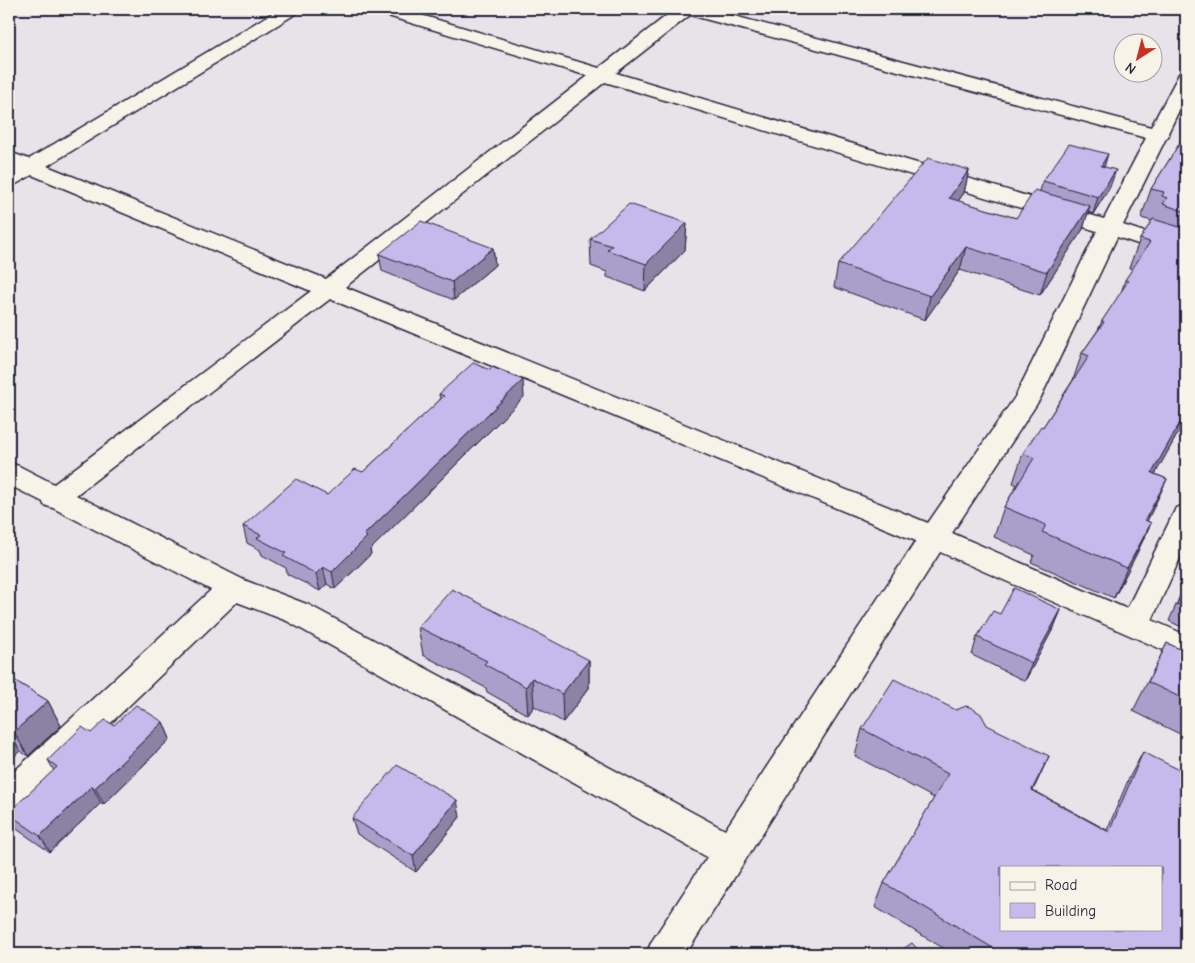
<svg xmlns="http://www.w3.org/2000/svg" width="1195" height="963" font-family="'Comic Neue',sans-serif">
  <style>
    .lines { fill: none; stroke-linecap: round; stroke-linejoin: round }
    .street-casing { stroke: #22223b; stroke-width: 3 }
    .street { fill: #f7f3e8; fill-rule: evenodd }
    .wall { fill: #aa9fca; stroke: #22223b }
    .shaded-wall { fill: #8b82a4; stroke: #22223b }
    .building { fill: #c6b9eb; stroke: #22223b; fill-rule: evenodd }
  </style>
  <rect width="100%" height="100%" fill="#e8e2e9"/>
  <filter id="ink" filterUnits="userSpaceOnUse"><feTurbulence type="fractalNoise" baseFrequency=".02" numOctaves="2"/><feDisplacementMap in="SourceGraphic" scale="10" xChannelSelector="R" yChannelSelector="G"/><feConvolveMatrix kernelMatrix="1 2 1 2 8 2 1 2 1" color-interpolation-filters="sRGB"/></filter>
  <g filter="url(#ink)">
    <g class="lines">
      <defs>
        <path id="street" d="M279 9H300L297 13 47 166 326 279 588 76 378 13 376 9H401L599 68 675 9H708L1151 127 1177 78 1179 74 1186 72V96L1168 133 1169 135 1165 140 1123 225 1186 246V260L1117 237 1040 399 952 533 1127 609 1176 508 1186 505V545L1152 620 1186 635V660L940 552 686 954H646L652 941 707 857 287 621 237 602 21 809 9 813V776L211 590 53 508 44 505 43 502 9 485V463L19 466 54 484 311 291 32 175 16 184 9 186V171L15 168 9 165V152L29 159ZM690 15 1146 138 1104 219 616 73ZM605 82 1097 231 1015 397 928 523 345 287ZM330 299 916 541 725 830 309 605 244 580 76 495Z"/>
      </defs>
      <use href="#street" class="street-casing"/>
      <use href="#street" class="street"/>
    </g>
    <path class="wall" d="M1186 133V427L1182 426 1155 474 1167 479 1147 521 1151 523 1137 553 1114 598 1031 562 1034 555 994 537 1004 507 1017 485 1013 483 1023 453 1043 427 1073 380 1082 353 1098 330 1102 321 1121 293 1125 280 1133 269 1129 268 1140 239 1152 221 1141 218 1151 189Z
      M1104 167 1110 187 1093 214 1088 212 1083 229 1040 295 960 270 925 320 834 287 838 264 969 170 964 193 958 201 1016 218 1040 191 1043 181Z
      M687 223 685 250 645 291 607 277V272L591 266 590 239Z
      M493 248 495 265 454 300 382 271 379 254Z
      M439 394 524 397 370 550 371 554 335 589 327 584 320 591 287 574 286 568 262 555 260 550 247 543 243 526 327 495 363 472 440 400Z
      M1186 582V629L1169 621Z
      M1061 610 1054 627 1025 681 972 655 977 637 1000 614Z
      M418 627 589 660V688L563 722 534 706 528 715 487 692 486 688 423 655Z
      M1167 643 1186 652V737L1133 711Z
      M9 677 48 701 61 726 28 756 20 751 9 761Z
      M163 722 170 739 104 804 101 803 50 852 18 830 9 816V812L54 771 48 760 91 733 114 725Z
      M987 725 1033 790 1107 830 1129 778 1143 752 1186 954H953L875 907 884 883 934 798 855 756 862 729Z
      M460 817 416 872 357 834 352 818Z"/>
    <path class="shaded-wall" d="M1108 154 1103 171 1101 166Z
      M969 170 964 193 943 221 949 198Z
      M1116 170 1110 187 1093 214 1098 197Z
      M1090 206 1083 229 1040 295 1047 272Z
      M687 223 685 250 645 291 646 264Z
      M966 247 960 270 925 320 930 296Z
      M493 248 495 265 454 300 452 282Z
      M523 380 524 397 370 550 371 554 335 589 332 572 364 535Z
      M1186 412V416L1182 426 1139 503 1152 473Z
      M1167 479 1153 509 1132 551 1145 520Z
      M1151 523 1137 553 1114 598 1127 568Z
      M323 567 327 584 320 591 316 574Z
      M1061 610 1054 627 1025 681 1032 663Z
      M589 660V688L563 722 562 694Z
      M532 678 534 706 528 715 526 687Z
      M48 701 61 726 28 756 14 732Z
      M163 722 170 739 104 804 95 788Z
      M9 732 20 751 9 761Z
      M1049 756 1037 782 1020 816 1032 790Z
      M92 786 101 803 50 852 40 836Z
      M457 800 460 817 416 872 413 856Z"/>
    <path class="building" d="M1186 133V212L1163 204 1167 198 1162 196 1164 192 1151 189Z
      M1069 144 1108 154 1101 166 1116 170 1098 197 1043 181Z
      M928 158 969 170 949 198 1016 218 1035 190 1090 206 1047 272 966 247 930 296 838 264Z
      M629 204 687 223 646 264 607 250 612 246 590 239Z
      M1153 219 1186 229V412L1152 473 1167 479 1145 520 1151 523 1127 568 1042 532 1046 525 1004 507 1034 458 1023 453 1041 426 1043 427 1089 356 1082 353 1104 322 1102 321 1128 281 1125 280 1150 242 1140 239Z
      M421 221 493 248 452 282 379 254Z
      M473 363 490 370 492 367 523 380 364 535 367 537 332 572 323 567 316 574 283 556 286 553 257 538 261 535 243 526 296 479 327 495 355 469 363 472 444 396 439 394Z
      M1186 584V608L1177 604Z
      M1014 588 1061 610 1032 663 977 637 993 611 1000 614Z
      M452 589 589 660 562 694 532 678 526 687 484 664 487 661 418 627Z
      M1167 643 1186 652V700L1148 682Z
      M9 677 48 701 14 732 9 728Z
      M894 679 956 710 966 706 972 708 981 714 987 725 1049 756 1032 790 1109 832 1143 752 1186 773V954H1003L884 883 948 774 862 729ZM1001 867H1161V929H1001Z
      M136 705 163 722 95 788 92 786 40 836 9 814V812L57 767 48 760 82 727 91 733 105 720 114 725Z
      M397 765 457 800 413 856 352 818Z
      M912 943 922 954H896Z"/>
  </g>
  <rect width="1195" height="963" fill="none" stroke="#f7f3e8" stroke-width="30"/>
  <rect x="15" y="15" width="1165" height="933" fill="none" stroke="#22223b" stroke-width="2" filter="url(#ink)"/>
  <rect x="1000" y="866" width="162" height="65" fill="#f7f3e8" stroke="#a29fa3"/>
  <rect x="1010" y="882" width="25" height="8" fill="#f7f3e8" stroke="#a29fa3"/>
  <text x="1045" y="890" font-size="15" fill="#22223b">Road</text>
  <rect x="1010" y="903" width="25" height="15" fill="#c6b9eb" stroke="#a29fa3"/>
  <text x="1045" y="916" font-size="15" fill="#22223b">Building</text>
  <g transform="translate(1138 58) rotate(216)"><circle r="24" fill="#f7f3e8" stroke="#a29fa3"/>
  <path d="M0-4L9 19L0 12L-9 19Z" fill="#c8321e"/>
  <text y="-8" font-size="14" font-weight="bold" text-anchor="middle" fill="#22223b">N</text>
  </g>
</svg>
